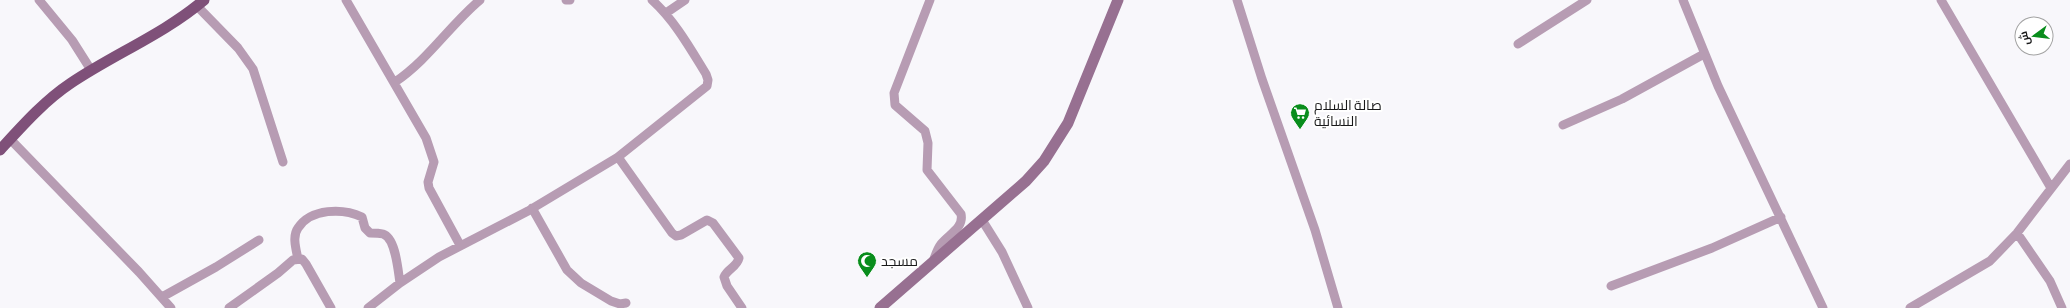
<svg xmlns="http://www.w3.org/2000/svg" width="2070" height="308" font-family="'Alegreya Sans',Cairo,sans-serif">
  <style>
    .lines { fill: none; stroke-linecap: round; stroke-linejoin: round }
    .minor { stroke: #b79cb3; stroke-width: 9 }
    .secondary { stroke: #977091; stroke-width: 11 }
    .primary { stroke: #7f5079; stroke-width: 11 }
    .labels { text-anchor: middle; stroke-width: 4; stroke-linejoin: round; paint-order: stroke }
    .poi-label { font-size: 14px; fill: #19191a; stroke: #fff; text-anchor: start }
  </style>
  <rect width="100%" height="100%" fill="#f8f7fb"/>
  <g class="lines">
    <path class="minor" d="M39 0 72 40 91 70
      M346 0 426 138 434 162 428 182 429 188 460 245
      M566 0H570
      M930 0 894 93 895 105 925 131 928 143 927 170 961 214C964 228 949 234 941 244 937 249 935 256 933 262
      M1237 0 1262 79 1315 230 1338 308
      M1683 0 1718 86 1823 308
      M1941 0 2051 188
      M197 6 238 48 253 69 283 162
      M666 13 685 0
      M1518 44 1587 0
      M395 82C428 60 450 25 480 0
      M1563 125 1622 99 1704 54
      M10 139 139 272 171 308
      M618 157 672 233 676 236 681 235 707 220 713 223 739 258C737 267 727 269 724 277L727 286 742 308
      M532 208 567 270 581 283 611 301 620 304 626 303
      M982 220 1002 252 1028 308
      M2017 233 2050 281 2062 308
      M298 259C296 249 292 236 298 228 311 208 343 208 362 217L365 228 370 233C374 233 379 233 383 234 396 238 398 271 400 283
      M1611 286 1712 248 1781 217
      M162 297 216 267 259 240
      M229 308 278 273 293 260 302 259 306 264 331 308
      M368 308 400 283 439 257 528 211 618 157 707 86 708 80 706 74C690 48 675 21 652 0
      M1910 308 1990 261 2017 233 2070 164"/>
    <path class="secondary" d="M880 308 1026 181 1044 161 1068 123 1118 0"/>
    <path class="primary" d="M0 150C22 126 44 101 71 83 114 54 164 34 204 0"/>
  </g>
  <defs>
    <symbol id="supermarket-pin" viewBox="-11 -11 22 30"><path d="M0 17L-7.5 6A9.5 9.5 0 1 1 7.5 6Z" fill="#098d1c" stroke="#fff"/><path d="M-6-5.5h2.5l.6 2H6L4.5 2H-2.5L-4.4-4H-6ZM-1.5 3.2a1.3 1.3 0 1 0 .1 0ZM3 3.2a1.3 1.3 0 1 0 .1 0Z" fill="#fff"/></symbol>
    <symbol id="mosque-pin" viewBox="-11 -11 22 30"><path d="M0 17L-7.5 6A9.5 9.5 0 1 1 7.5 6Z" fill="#098d1c" stroke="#fff"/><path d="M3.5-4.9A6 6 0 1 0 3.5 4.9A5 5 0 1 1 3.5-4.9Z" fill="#fff"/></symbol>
  </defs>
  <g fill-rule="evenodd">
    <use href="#supermarket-pin" x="1289" y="102" width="22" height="30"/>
    <use href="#mosque-pin" x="856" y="250" width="22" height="30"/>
  </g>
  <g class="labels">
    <g class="poi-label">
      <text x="1314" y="110">صالة السلام<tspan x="1314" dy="16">النسائية</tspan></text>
      <text x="881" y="266">مسجد</text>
    </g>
  </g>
  <g transform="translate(2034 36) rotate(255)"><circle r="19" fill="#ffffff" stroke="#a3a3a3"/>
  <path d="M0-3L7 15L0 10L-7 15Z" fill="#098d1c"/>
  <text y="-6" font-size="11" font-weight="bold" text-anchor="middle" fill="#19191a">ش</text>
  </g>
</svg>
